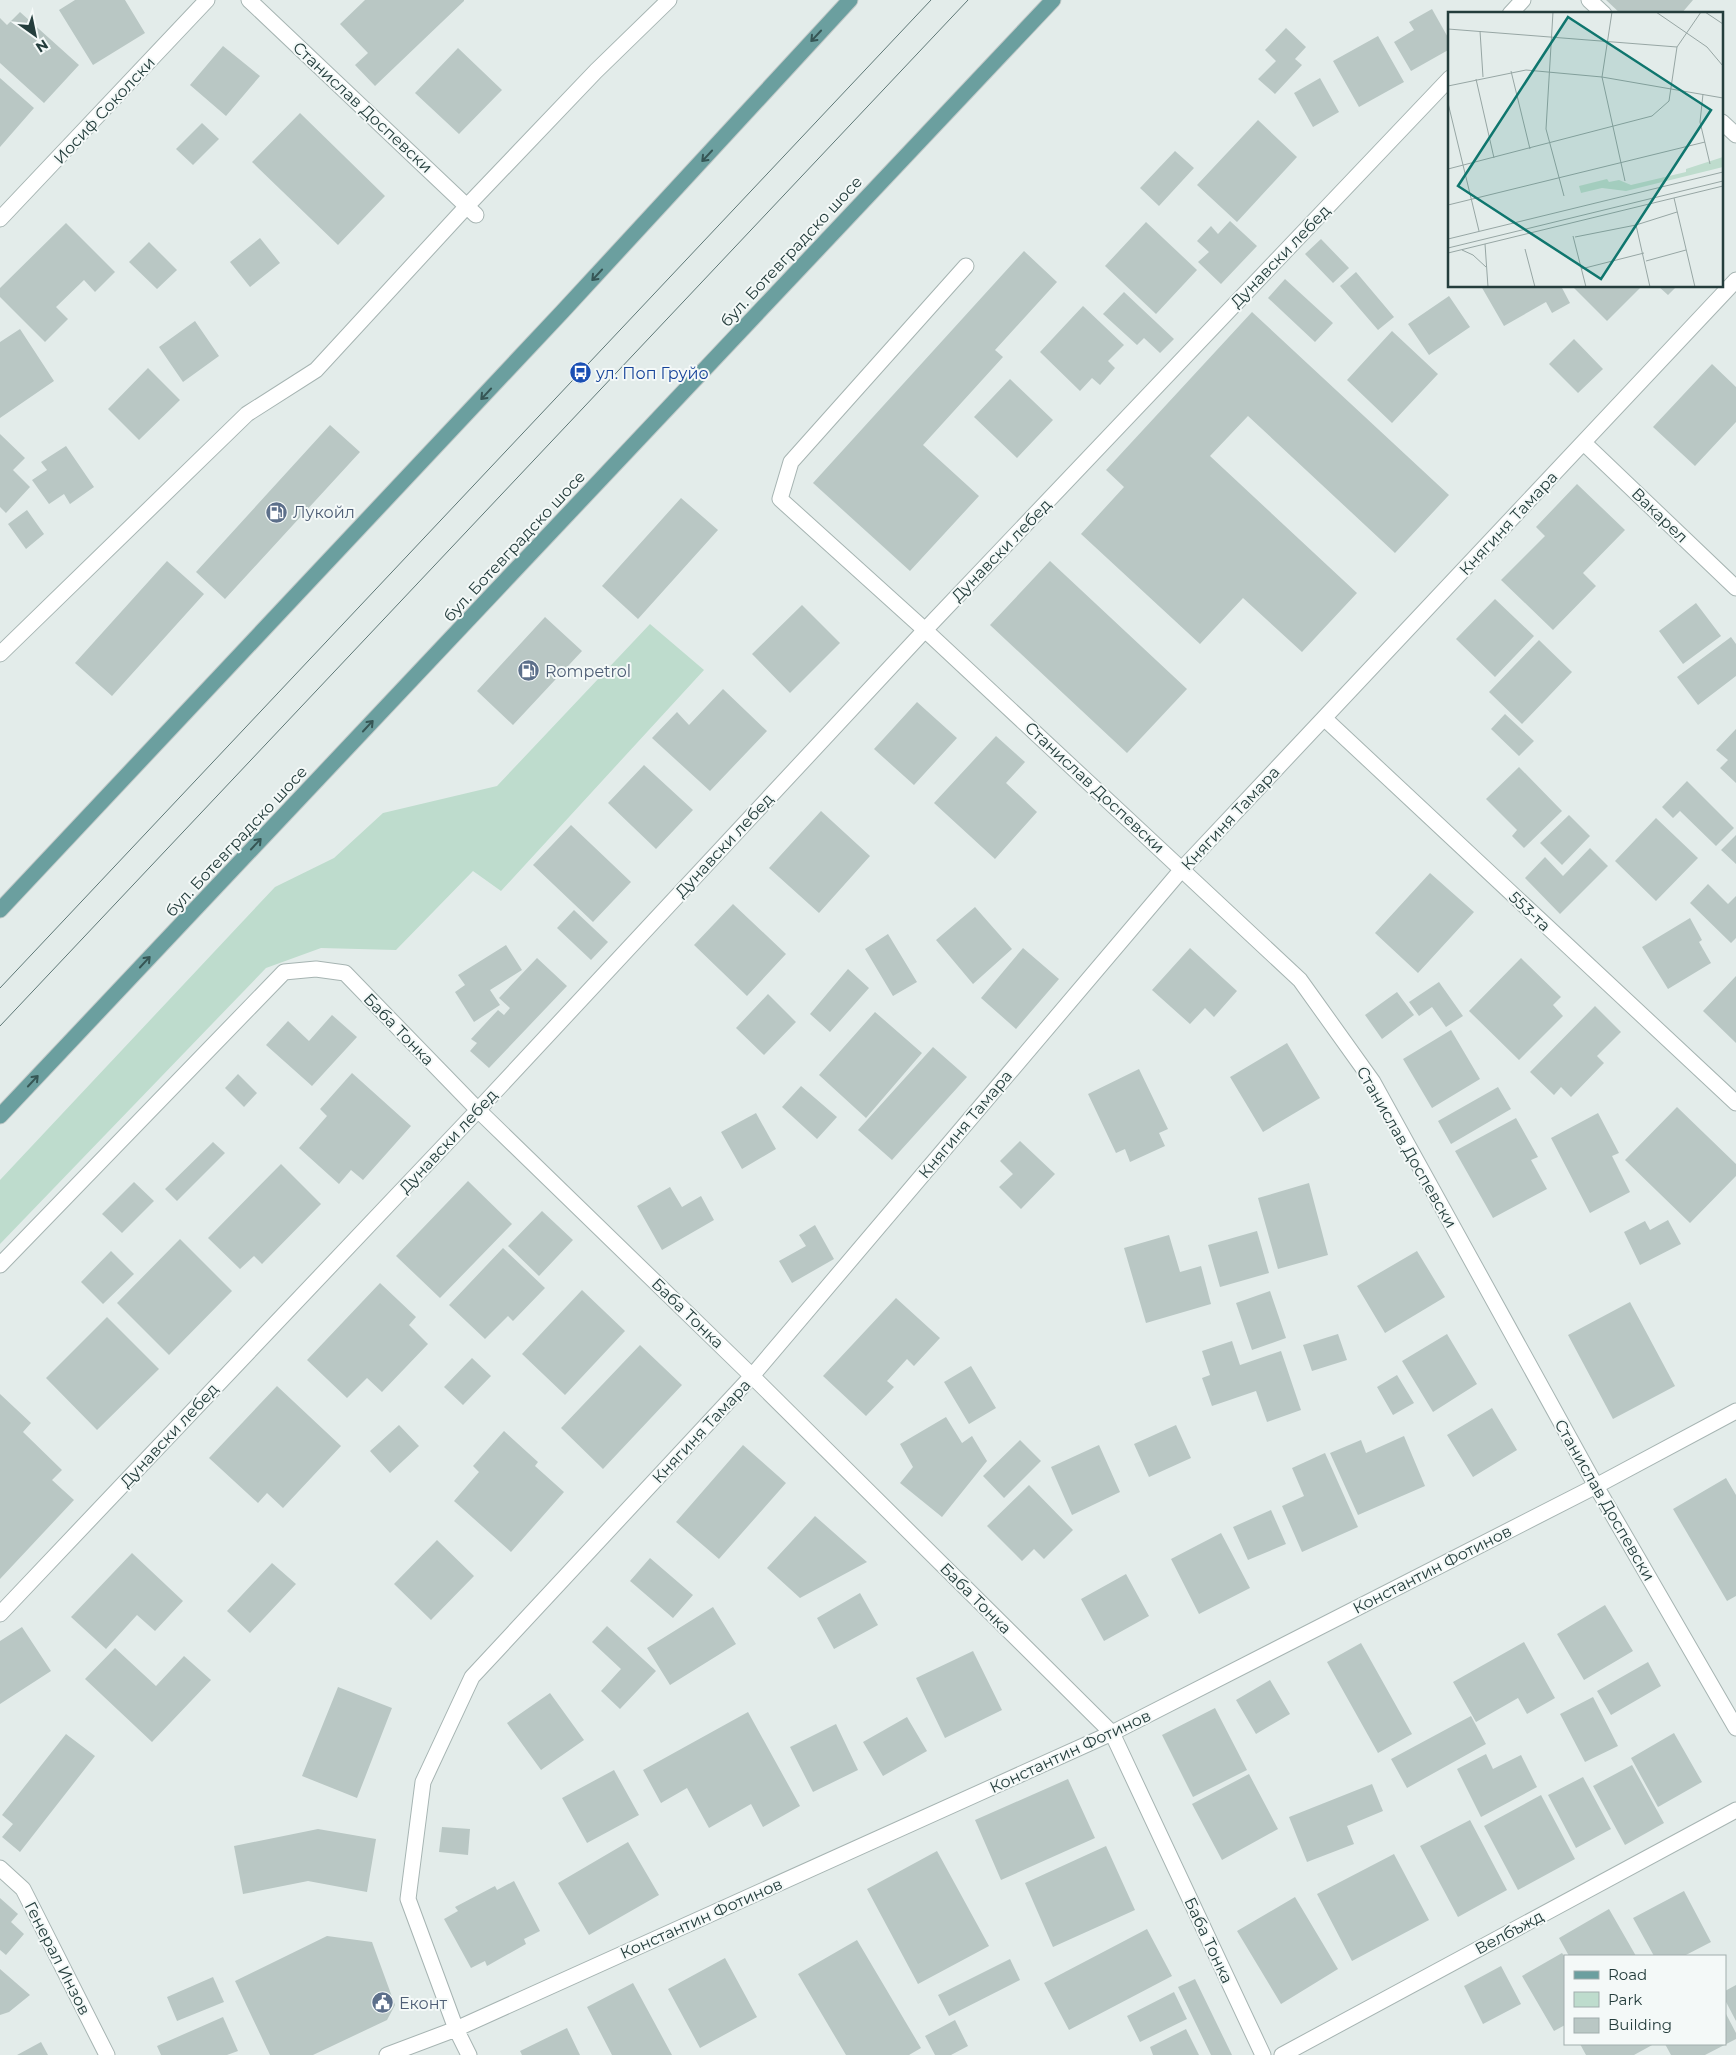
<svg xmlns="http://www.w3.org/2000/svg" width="1736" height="2055" font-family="Montserrat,sans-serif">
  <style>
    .green { fill: #bedccd }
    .building { fill: #b9c7c4 }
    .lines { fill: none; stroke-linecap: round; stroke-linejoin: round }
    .minor-casing { stroke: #a6b4b2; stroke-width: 17 }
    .major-casing { stroke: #c2c9c8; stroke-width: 17 }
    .minor { stroke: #fff; stroke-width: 15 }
    .major { stroke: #6b9f9f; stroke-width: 15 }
    .tram { stroke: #5f7877; stroke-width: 1 }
    .oneway { stroke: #365655 }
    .labels { text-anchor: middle; stroke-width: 4; stroke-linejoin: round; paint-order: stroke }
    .street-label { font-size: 16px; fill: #243d3c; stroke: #f4f9f8 }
    .transit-label { font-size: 16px; fill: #164399; stroke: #f4f9f8; text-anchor: start }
    .service-label { font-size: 16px; fill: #4e5e75; stroke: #f4f9f8; text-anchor: start }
    .inset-road { fill: none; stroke: #97a6a4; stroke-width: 1 }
    .view { fill: #0f766e; fill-opacity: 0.15; stroke: #0f766e; stroke-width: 2.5 }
    .inset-edge { fill: none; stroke: #243d3c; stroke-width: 2.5 }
  </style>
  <rect width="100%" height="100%" fill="#e3ecea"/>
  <path class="green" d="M650 624 704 670 501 891 473 871 396 950 321 948 266 968 0 1244V1180L275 887 334 858 383 813 497 786Z"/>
  <path class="building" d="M75 0H125L145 33 93 65 59 10Z
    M365 0H464V1L375 86 355 65 368 53 340 24Z
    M1606 0H1693L1681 14H1621Z
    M1432 9 1450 41V49L1411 71 1394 42 1414 30 1409 22Z
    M20 12 79 65 44 103 0 63V18L7 25Z
    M1286 28 1306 47 1295 59 1302 65 1275 94 1258 79 1276 61 1265 50Z
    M1378 36 1404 82 1359 107 1333 61Z
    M223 46 260 76 226 116 190 85Z
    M458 48 502 90 459 134 415 93Z
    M0 78 34 108 0 147Z
    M1320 78 1339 112 1313 127 1294 93Z
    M300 113 385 196 338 245 252 162Z
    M1258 120 1297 157 1237 222 1197 185Z
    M202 123 219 139 193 165 176 149Z
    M1175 151 1194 168 1159 206 1140 188Z
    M1230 221 1257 246 1221 284 1198 262 1209 252 1197 241 1211 226 1218 234Z
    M1146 222 1197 270 1156 314 1105 266Z
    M66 223 115 272 95 292 84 280 56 307 68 319 45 342 0 297V288Z
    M260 238 280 263 250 287 230 262Z
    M1321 239 1349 268 1333 283 1305 254Z
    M149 242 177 270 157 289 129 262Z
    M1024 251 1057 282 995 350 1003 357 923 445 979 496 910 571 813 483Z
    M1356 272 1394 317 1378 330 1340 286Z
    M1285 279 1333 323 1315 342 1268 298Z
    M1481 286H1561L1570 303 1552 313 1546 302 1504 326Z
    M1572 286H1642L1607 321Z
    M1658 286H1677L1668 295Z
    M1124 292 1174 339 1160 353 1144 338 1137 345 1103 314Z
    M1449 296 1470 327 1429 355 1408 324Z
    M1083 306 1124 345 1108 361 1115 368 1100 385 1092 378 1080 391 1040 352Z
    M1252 312 1449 495 1395 553 1248 416 1210 456 1357 593 1302 652 1243 598 1200 644 1081 534 1124 487 1106 470Z
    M195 321 219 356 183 382 159 347Z
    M20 329 54 381 0 418V342Z
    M1392 331 1438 374 1392 423 1347 380Z
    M1574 339 1603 369 1578 393 1549 364Z
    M1712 364 1736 387V422L1695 466 1653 427Z
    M148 368 180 400 139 440 108 409Z
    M1010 379 1053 420 1017 458 974 417Z
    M330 425 360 452 225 599 196 572Z
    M0 434 25 458 13 470 30 487 6 513 0 507Z
    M66 446 94 487 70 504 64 494 49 504 32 480 47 470 41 462Z
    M1577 484 1625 530 1583 573 1596 586 1553 630 1501 580 1545 536 1536 527Z
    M681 498 718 530 638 619 602 586Z
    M27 510 44 534 26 549 8 524Z
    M167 561 204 594 112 696 75 663Z
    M1050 561 1187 689 1127 753 990 625Z
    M1495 599 1534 636 1495 677 1456 639Z
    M1696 603 1721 636 1683 664 1659 631Z
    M802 605 840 643 790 693 752 654Z
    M545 617 582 651 513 725 477 691Z
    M1731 637 1736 644V676L1698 705 1677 677Z
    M1539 640 1572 672 1522 724 1489 692Z
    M723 689 767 731 710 791 652 738 677 712 689 725Z
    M917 702 957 738 914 785 874 749Z
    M1505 714 1534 741 1519 756 1491 729Z
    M1736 729V783L1720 768 1728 760 1716 750Z
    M996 736 1025 762 1006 783 1037 812 995 859 934 803Z
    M644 765 693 810 656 849 608 803Z
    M1519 767 1562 811 1524 848 1512 836 1517 830 1486 799Z
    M1687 781 1734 828 1716 846 1680 811 1673 818 1662 807Z
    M821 811 870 856 819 913 769 868Z
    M1569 815 1590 836 1562 865 1540 843Z
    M1656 818 1698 858 1656 901 1615 861Z
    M571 825 631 882 593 922 533 865Z
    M1736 835V864L1721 850Z
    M1590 848 1608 866 1560 914 1525 878 1545 857 1563 876Z
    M1430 873 1474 912 1418 973 1375 933Z
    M1708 884 1728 904 1736 896V938L1731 943 1690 903Z
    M733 904 786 954 747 996 694 945Z
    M975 907 1012 949 973 984 936 940Z
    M574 910 608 942 591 960 557 928Z
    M1690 918 1702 940 1699 942 1711 963 1668 989 1642 947Z
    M888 934 917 982 893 996 865 949Z
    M506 945 522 970 490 990 500 1005 474 1022 455 992 465 985 458 975Z
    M1023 948 1059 979 1016 1029 981 998Z
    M1190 948 1237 991 1214 1017 1205 1008 1190 1024 1152 990Z
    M537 958 567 986 489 1068 470 1051 477 1043 471 1039 498 1010 504 1015 510 1008 499 998Z
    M1521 958 1561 997 1553 1005 1563 1016 1519 1060 1469 1011Z
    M848 969 869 988 830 1032 810 1014Z
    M1736 976V1043L1703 1011Z
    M1439 982 1463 1016 1446 1027 1432 1007 1419 1016 1409 1002Z
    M1397 992 1414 1015 1382 1039 1365 1015Z
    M768 994 796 1022 764 1055 736 1028Z
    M1595 1006 1621 1032 1597 1056 1604 1063 1571 1097 1561 1087 1554 1095 1530 1072Z
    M875 1012 922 1053 866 1118 819 1075Z
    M332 1015 357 1037 312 1086 266 1045 288 1021 309 1041Z
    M1451 1030 1480 1079 1432 1108 1403 1059Z
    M1287 1043 1320 1098 1263 1132 1230 1077Z
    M933 1047 967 1077 892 1160 858 1130Z
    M1139 1069 1168 1129 1159 1133 1165 1146 1130 1162 1125 1149 1116 1153 1088 1094Z
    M352 1073 411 1126 363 1180 351 1170 339 1184 299 1148 327 1116 320 1109Z
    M238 1074 257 1093 244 1107 225 1088Z
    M801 1086 837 1117 817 1139 782 1107Z
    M1498 1087 1511 1109 1451 1144 1438 1121Z
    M1677 1107 1736 1164V1176L1690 1223 1625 1160Z
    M756 1113 776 1149 742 1169 721 1132Z
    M1598 1113 1619 1153 1612 1156 1630 1192 1590 1213 1551 1138Z
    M1516 1118 1538 1157 1531 1160 1547 1189 1493 1218 1455 1151Z
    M1020 1141 1055 1174 1021 1209 999 1187 1013 1174 1000 1161Z
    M213 1142 225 1153 177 1201 165 1189Z
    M281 1164 321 1204 262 1264 254 1256 240 1269 208 1238Z
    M468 1181 512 1224 440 1298 396 1256Z
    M134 1182 154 1201 122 1233 102 1214Z
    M1309 1183 1328 1255 1278 1269 1258 1198Z
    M670 1187 682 1207 701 1196 714 1220 662 1250 637 1206Z
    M542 1211 573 1240 539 1276 508 1246Z
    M1668 1220 1681 1244 1640 1265 1624 1232 1645 1221 1650 1230Z
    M815 1225 834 1259 792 1283 779 1261 806 1246 799 1235Z
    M1257 1231 1269 1273 1220 1287 1208 1245Z
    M1169 1235 1180 1272 1201 1266 1211 1304 1146 1323 1124 1248Z
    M180 1239 232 1291 169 1355 117 1303Z
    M503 1248 545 1288 513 1321 508 1316 485 1339 449 1305Z
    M111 1251 134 1274 103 1304 81 1282Z
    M1417 1251 1445 1297 1385 1333 1357 1286Z
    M380 1283 416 1317 409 1325 428 1344 382 1392 367 1378 347 1398 307 1360Z
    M582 1290 625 1331 565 1395 522 1354Z
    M1270 1291 1286 1338 1252 1350 1236 1303Z
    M896 1298 940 1338 914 1366 907 1359 887 1381 894 1387 866 1416 823 1376Z
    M1630 1302 1675 1386 1613 1419 1568 1335Z
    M107 1317 159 1369 97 1430 46 1378Z
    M1338 1334 1347 1360 1312 1371 1303 1345Z
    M1447 1334 1477 1384 1433 1412 1402 1361Z
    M1232 1341 1240 1365 1281 1351 1301 1410 1267 1422 1256 1391 1212 1406 1202 1378 1210 1375 1202 1351Z
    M640 1345 682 1385 603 1469 561 1428Z
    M472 1358 491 1376 463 1405 444 1387Z
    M971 1366 996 1408 969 1424 944 1382Z
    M1397 1375 1414 1403 1393 1415 1377 1387Z
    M277 1386 341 1446 283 1508 267 1493 258 1503 209 1458Z
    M0 1394 31 1423 23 1432 62 1470 52 1480 74 1500 0 1579Z
    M1492 1408 1517 1450 1473 1477 1447 1435Z
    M946 1417 962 1443 972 1436 987 1461 942 1517 900 1483 913 1467 900 1444Z
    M399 1425 419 1446 390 1473 370 1451Z
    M1176 1425 1191 1458 1149 1477 1134 1444Z
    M504 1431 538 1462 535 1466 564 1492 511 1552 454 1501 479 1472 473 1466Z
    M1404 1436 1425 1486 1358 1515 1330 1453 1361 1440 1366 1453Z
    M1020 1440 1041 1461 1004 1498 983 1476Z
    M743 1445 786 1483 719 1559 676 1522Z
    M1099 1445 1120 1492 1072 1515 1051 1467Z
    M1325 1453 1358 1527 1302 1552 1282 1506 1304 1496 1292 1468Z
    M1726 1478 1736 1495V1596L1727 1601 1673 1509Z
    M1029 1485 1073 1530 1044 1559 1034 1549 1022 1561 987 1526Z
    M1271 1510 1286 1544 1248 1560 1233 1527Z
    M815 1516 867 1562 800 1598 767 1568Z
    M1221 1533 1250 1588 1199 1614 1171 1559Z
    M437 1540 474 1576 431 1620 394 1584Z
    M132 1553 183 1601 155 1631 137 1615 106 1649 71 1617Z
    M650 1558 693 1595 673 1618 630 1581Z
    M272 1563 296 1584 250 1633 227 1611Z
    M1126 1574 1149 1616 1104 1641 1081 1599Z
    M860 1593 878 1625 834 1649 817 1618Z
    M1605 1605 1633 1651 1584 1680 1557 1634Z
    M713 1607 736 1644 670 1685 647 1648Z
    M607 1626 656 1671 620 1709 601 1691 621 1669 592 1642Z
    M22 1627 51 1671 0 1704V1641Z
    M1524 1642 1555 1698 1527 1714 1518 1698 1476 1722 1453 1682Z
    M1361 1643 1412 1734 1378 1753 1327 1662Z
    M115 1648 156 1686 184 1656 211 1680 152 1742 85 1679Z
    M973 1651 1002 1710 945 1738 916 1678Z
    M1648 1662 1661 1686 1611 1715 1597 1691Z
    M1270 1680 1290 1714 1256 1734 1236 1700Z
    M338 1687 392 1708 357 1798 302 1776Z
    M550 1693 584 1740 541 1770 507 1723Z
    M1593 1697 1618 1746 1585 1762 1560 1714Z
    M1215 1708 1247 1770 1193 1797 1162 1735Z
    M748 1712 800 1806 763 1827 751 1804 709 1828 687 1788 661 1803 643 1770Z
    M1471 1716 1486 1744 1407 1788 1391 1759Z
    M907 1717 927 1751 883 1776 863 1742Z
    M836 1724 858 1770 813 1792 790 1747Z
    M1674 1733 1702 1782 1658 1807 1631 1758Z
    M66 1734 95 1756 20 1852 2 1837 13 1824 2 1815Z
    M1486 1754 1493 1769 1521 1755 1537 1787 1481 1817 1457 1769Z
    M1632 1765 1664 1823 1625 1845 1593 1786Z
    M614 1770 639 1815 587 1843 562 1798Z
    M1249 1774 1278 1829 1222 1860 1192 1804Z
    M1583 1777 1611 1829 1576 1848 1548 1795Z
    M1068 1779 1095 1838 1001 1880 975 1820Z
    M1372 1784 1383 1811 1347 1826 1354 1844 1307 1862 1289 1817Z
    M1541 1795 1575 1859 1518 1890 1484 1826Z
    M1470 1820 1507 1890 1458 1917 1420 1846Z
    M442 1827 470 1829 468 1855 439 1852Z
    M318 1829 376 1839 367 1892 308 1881 243 1894 234 1846Z
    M628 1842 659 1895 589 1935 558 1883Z
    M1106 1846 1135 1910 1053 1947 1025 1883Z
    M937 1851 989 1946 918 1984 867 1889Z
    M1394 1854 1429 1920 1352 1961 1317 1894Z
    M514 1881 540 1931 524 1939 526 1944 487 1966 485 1961 471 1968 444 1919 458 1911 455 1907 495 1886 497 1890Z
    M1684 1891 1711 1942 1684 1956H1654L1633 1918Z
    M1295 1897 1338 1969 1281 2004 1237 1931Z
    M0 1898 18 1914 11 1922 24 1934 6 1955 0 1950Z
    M1609 1909 1636 1956H1569L1559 1938Z
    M1147 1929 1172 1976 1069 2030 1044 1983Z
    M327 1936 372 1942 395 2005 387 2020 313 2055H270L235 1981Z
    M857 1940 921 2048 909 2055H846L798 1974Z
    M1562 1953 1565 1957V2025L1554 2031 1522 1976Z
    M725 1958 757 2017 700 2048 668 1989Z
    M1010 1959 1020 1980 949 2016 938 1995Z
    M1501 1966 1521 2004 1483 2024 1464 1986Z
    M0 1969 30 1995 9 2012 0 2015Z
    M213 1977 224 2002 177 2021 167 1997Z
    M1195 1979 1232 2055H1211L1178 1987Z
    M633 1983 672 2055H612L587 2007Z
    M1736 1985V2021L1725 2000V1991Z
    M1174 1992 1187 2019 1140 2042 1127 2016Z
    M1725 2012 1736 2033V2039L1705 2055H1671L1665 2044H1725Z
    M223 2017 238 2051 227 2055H161L157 2046Z
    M955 2020 968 2046 951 2055H935L925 2036Z
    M567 2028 580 2055H522L520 2051Z
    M1186 2029 1199 2055H1153L1150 2047Z
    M41 2042 48 2055H17Z
    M1580 2044 1614 2045 1654 2044 1634 2055H1586Z"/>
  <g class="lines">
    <defs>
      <path id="minor" d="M249 0 476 215
        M1589 0 1604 14
        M1510 14 1523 0
        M1722 122 1736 135
        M0 219 207 0
        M966 266 791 462 780 499 925 630 1300 980 1373 1082 1596 1486 1736 1728
        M1584 443 1736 588
        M0 654 247 414 316 370 467 206 596 71 669 0
        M1324 718 1736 1103
        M0 1265 284 972 316 969 345 973 478 1110 752 1376 1112 1733 1263 2055
        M0 1614 478 1110 925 630 1450 78
        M0 1868 23 1889 107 2055
        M387 2055 456 2029 1112 1733 1596 1486 1736 1411
        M469 2055 456 2029 408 1899 423 1782 472 1677 752 1376 1183 868 1736 280
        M1282 2055 1736 1810"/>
      <path id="major" d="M0 910 563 311 850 0
        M0 1116 1053 0"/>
    </defs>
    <use href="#minor" class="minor-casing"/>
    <use href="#major" class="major-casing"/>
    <use href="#minor" class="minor"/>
    <use href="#major" class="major"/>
    <path class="tram" d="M0 988 931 0
      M0 1026 968 0"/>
  </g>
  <defs><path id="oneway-shaft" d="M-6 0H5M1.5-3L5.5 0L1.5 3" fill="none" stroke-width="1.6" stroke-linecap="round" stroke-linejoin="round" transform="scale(1.25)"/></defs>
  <g class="oneway">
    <use href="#oneway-shaft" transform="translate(816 36) rotate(133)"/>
    <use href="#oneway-shaft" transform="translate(707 156) rotate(133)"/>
    <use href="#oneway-shaft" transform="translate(597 275) rotate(133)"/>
    <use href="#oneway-shaft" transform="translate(486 394) rotate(133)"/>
    <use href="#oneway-shaft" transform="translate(368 726) rotate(-47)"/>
    <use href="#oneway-shaft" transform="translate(256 844) rotate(-47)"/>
    <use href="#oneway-shaft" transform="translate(145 962) rotate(-47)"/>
    <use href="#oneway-shaft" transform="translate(33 1081) rotate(-47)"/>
  </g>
  <defs>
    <symbol id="bus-disc" viewBox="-11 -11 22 22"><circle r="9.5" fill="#1a4fb4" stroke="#f4f9f8"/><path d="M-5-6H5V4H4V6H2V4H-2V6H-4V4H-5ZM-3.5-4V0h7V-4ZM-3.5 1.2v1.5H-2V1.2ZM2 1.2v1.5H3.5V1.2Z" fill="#fff"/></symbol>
    <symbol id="fuel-disc" viewBox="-11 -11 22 22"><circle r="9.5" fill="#5c6f8a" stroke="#f4f9f8"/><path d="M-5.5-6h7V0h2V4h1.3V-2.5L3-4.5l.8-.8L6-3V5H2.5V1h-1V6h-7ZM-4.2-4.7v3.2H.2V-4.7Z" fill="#fff"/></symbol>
    <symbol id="civic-disc" viewBox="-11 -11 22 22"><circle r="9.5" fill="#5c6f8a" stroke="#f4f9f8"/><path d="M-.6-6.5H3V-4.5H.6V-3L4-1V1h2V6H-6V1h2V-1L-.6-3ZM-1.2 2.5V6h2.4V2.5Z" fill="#fff"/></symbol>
  </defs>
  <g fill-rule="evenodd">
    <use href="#bus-disc" x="568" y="360" width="25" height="25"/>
    <use href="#fuel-disc" x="264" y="500" width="25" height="25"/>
    <use href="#fuel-disc" x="516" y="658" width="25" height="25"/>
    <use href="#civic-disc" x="370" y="1990" width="25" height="25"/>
  </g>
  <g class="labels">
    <g class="street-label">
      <text transform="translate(363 107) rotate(43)" y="6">Станислав Доспевски</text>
      <text transform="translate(104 110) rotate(-47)" y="6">Иосиф Соколски</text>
      <text transform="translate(791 251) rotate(-47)" y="6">бул. Ботевградско шосе</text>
      <text transform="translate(1280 256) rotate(-46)" y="6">Дунавски лебед</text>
      <text transform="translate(1660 515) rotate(44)" y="6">Вакарел</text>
      <text transform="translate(1508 523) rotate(-47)" y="6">Княгиня Тамара</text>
      <text transform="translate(514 546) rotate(-47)" y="6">бул. Ботевградско шосе</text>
      <text transform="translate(1001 550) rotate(-46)" y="6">Дунавски лебед</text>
      <text transform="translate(1095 787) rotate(43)" y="6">Станислав Доспевски</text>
      <text transform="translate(1230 818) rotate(-47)" y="6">Княгиня Тамара</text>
      <text transform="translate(236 841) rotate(-47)" y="6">бул. Ботевградско шосе</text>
      <text transform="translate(724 845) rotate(-47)" y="6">Дунавски лебед</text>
      <text transform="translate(1530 911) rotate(43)" y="6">553-та</text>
      <text transform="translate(399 1029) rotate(46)" y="6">Баба Тонка</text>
      <text transform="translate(965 1124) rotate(-50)" y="6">Княгиня Тамара</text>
      <text transform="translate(448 1141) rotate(-47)" y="6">Дунавски лебед</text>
      <text transform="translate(1407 1147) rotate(60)" y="6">Станислав Доспевски</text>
      <text transform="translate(688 1313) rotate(44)" y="6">Баба Тонка</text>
      <text transform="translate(701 1431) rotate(-47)" y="6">Княгиня Тамара</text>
      <text transform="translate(169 1435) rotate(-47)" y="6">Дунавски лебед</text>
      <text transform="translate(1605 1500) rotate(60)" y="6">Станислав Доспевски</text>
      <text transform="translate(1432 1569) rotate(-27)" y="6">Константин Фотинов</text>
      <text transform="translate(976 1598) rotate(45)" y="6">Баба Тонка</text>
      <text transform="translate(1070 1751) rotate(-25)" y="6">Константин Фотинов</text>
      <text transform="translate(701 1918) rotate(-24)" y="6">Константин Фотинов</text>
      <text transform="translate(1509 1932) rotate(-28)" y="6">Велбъжд</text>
      <text transform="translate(1209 1940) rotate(65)" y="6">Баба Тонка</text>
      <text transform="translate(58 1958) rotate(63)" y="6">Генерал Инзов</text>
    </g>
    <g class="transit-label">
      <text x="596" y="379">ул. Поп Груйо</text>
    </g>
    <g class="service-label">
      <text x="293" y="518">Лукойл</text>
      <text x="545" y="677">Rompetrol</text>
      <text x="399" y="2009">Еконт</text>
    </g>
  </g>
  <g transform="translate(1448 12)">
    <rect width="275" height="275" fill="#e3ecea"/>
    <path d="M275 145V155L178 179 154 176 133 181 131 174 159 167 161 170 171 168 183 173 238 160V157Z" fill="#bedccd"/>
    <path class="inset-road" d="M105 0 98 117 116 184M164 0 154 65 177 169M208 0 259 35 275 54M257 0 275 12M0 17 229 35M32 19 35 65M63 59 82 137M28 67 46 146M0 74 78 58 154 65 275 86M255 82 252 110 262 152M0 91 31 219M0 157 204 104 221 89 229 35 253 0M226 186 247 275M0 193 257 130M188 213 202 275M125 224 138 275M127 225 188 213 229 200M0 227 275 160M37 232 40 275M0 236 275 169M77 237 87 275M14 238 25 243 38 255M0 241 275 174M198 249 238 238M133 257 196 241"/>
    <path class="view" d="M120 5 263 98 153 267 10 174Z"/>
    <rect width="275" height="275" class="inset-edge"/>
  </g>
  <rect x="1564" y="1955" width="162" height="90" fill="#f4f9f8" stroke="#a1aead"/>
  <rect x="1574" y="1971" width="25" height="8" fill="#6b9f9f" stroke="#a1aead"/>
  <text x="1608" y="1980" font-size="15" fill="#243d3c">Road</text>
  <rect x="1574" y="1992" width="25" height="15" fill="#bedccd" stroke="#a1aead"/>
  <text x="1608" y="2005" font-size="15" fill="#243d3c">Park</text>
  <rect x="1574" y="2018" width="25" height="15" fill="#b9c7c4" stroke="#a1aead"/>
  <text x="1608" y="2030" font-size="15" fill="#243d3c">Building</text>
  <g transform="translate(35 35) rotate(147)" stroke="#f4f9f8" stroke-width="4" paint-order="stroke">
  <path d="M0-4L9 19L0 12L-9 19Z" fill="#243d3c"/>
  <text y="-8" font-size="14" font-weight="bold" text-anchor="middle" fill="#243d3c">N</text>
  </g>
</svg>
